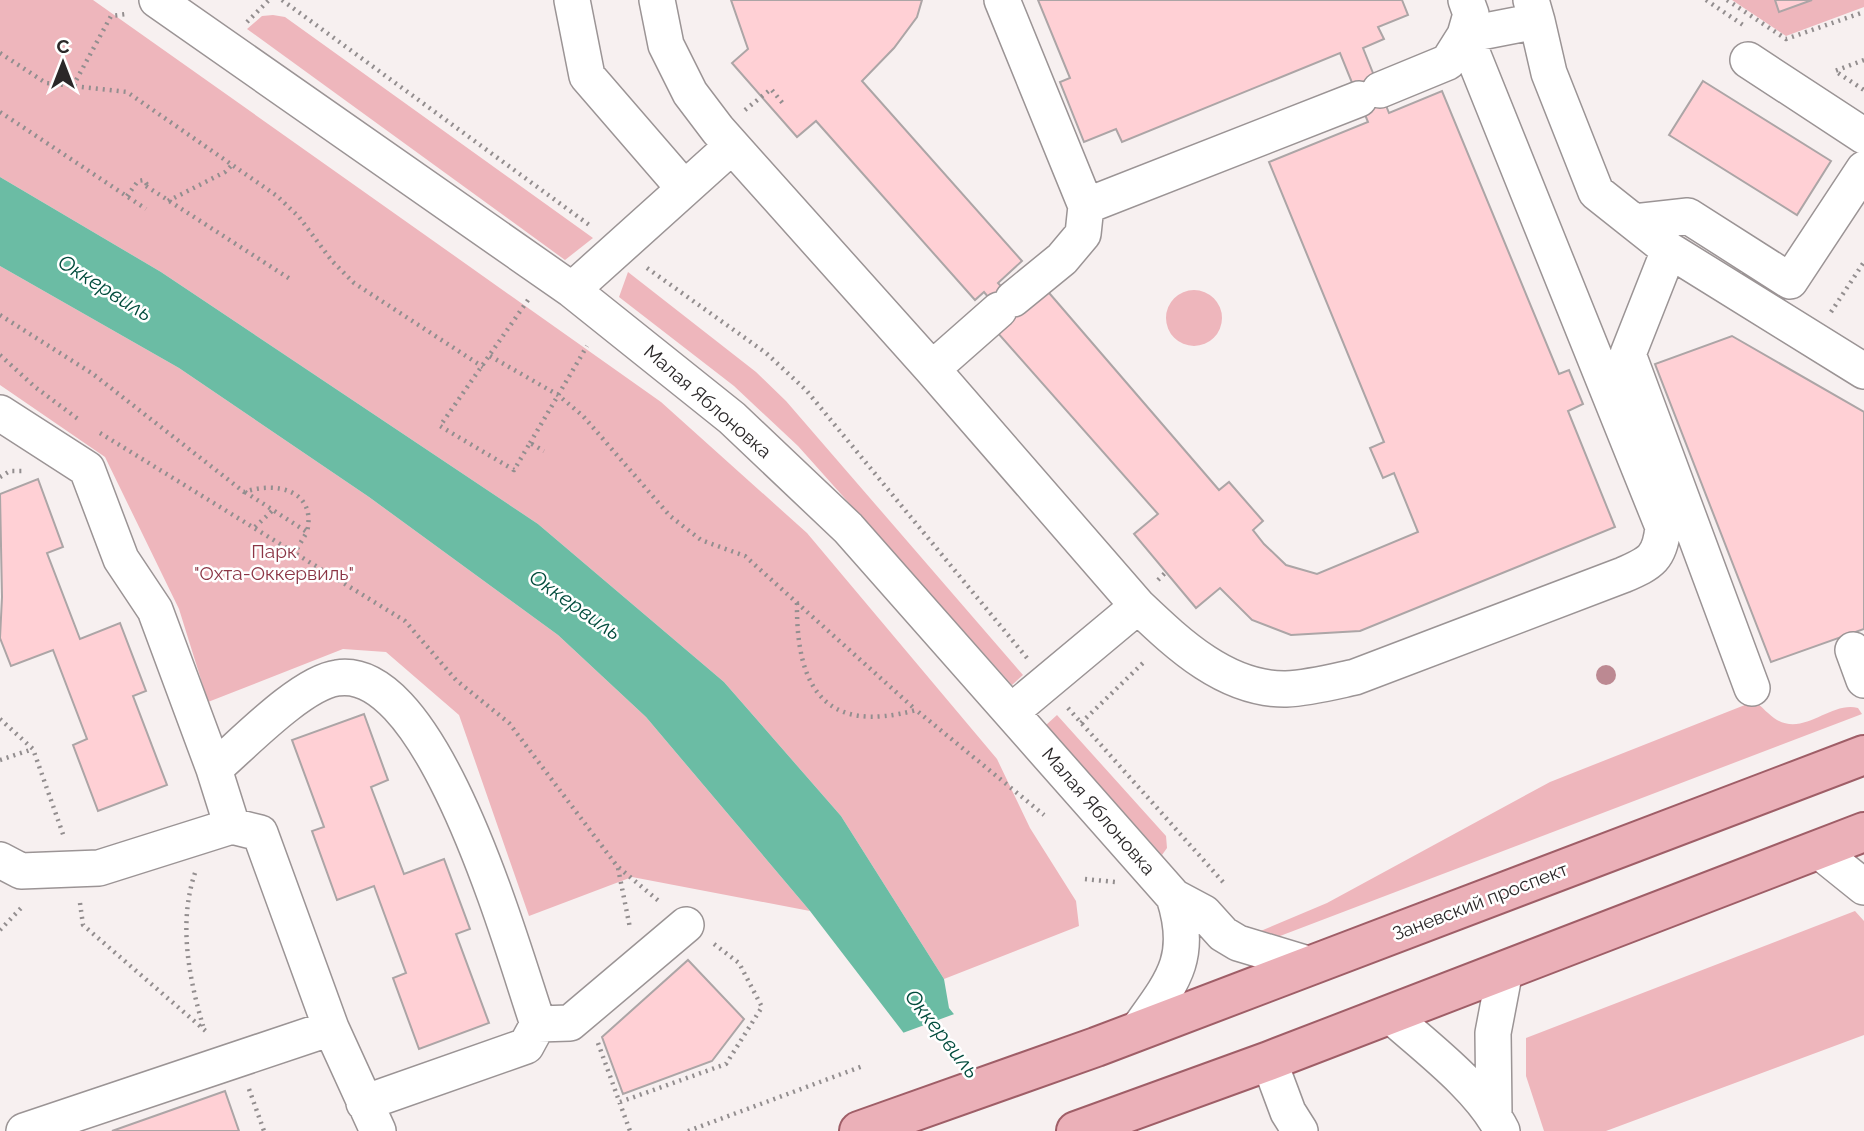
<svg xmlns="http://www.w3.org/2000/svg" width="1864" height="1131" font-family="Raleway,sans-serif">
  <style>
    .green { fill: #eeb6bc }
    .water { fill: #6bbca4 }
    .pier { fill: #f7f0f0 }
    .building { fill: #ffd0d5; stroke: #aca5a6; stroke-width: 2 }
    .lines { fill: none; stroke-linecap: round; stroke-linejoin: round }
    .minor-casing { stroke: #9b9495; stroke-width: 38 }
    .major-casing { stroke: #9f5e67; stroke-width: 42 }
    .path { stroke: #938e8f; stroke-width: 4.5; stroke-dasharray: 2 5; stroke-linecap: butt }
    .minor { stroke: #fff; stroke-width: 35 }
    .major { stroke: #ebb0b8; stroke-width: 38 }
    .path-bridge { stroke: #938e8f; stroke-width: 4.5; stroke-dasharray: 2 5; stroke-linecap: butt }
    .tree { fill: #bc8992 }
    .labels { text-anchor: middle; stroke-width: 5; stroke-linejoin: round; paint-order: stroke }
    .street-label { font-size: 19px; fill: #2b2829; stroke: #fff }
    .park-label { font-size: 19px; fill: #8b3545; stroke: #fff }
    .water-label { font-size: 21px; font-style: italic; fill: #024c3d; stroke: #fff }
  </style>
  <rect width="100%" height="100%" fill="#f7f0f0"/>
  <path class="green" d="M0 0H93L661 402 807 533 997 759 1030 828 1076 901 1079 926 944 979 841 816 724 682 538 524 161 272 0 177Z
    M1732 0H1864V7L1786 36Z
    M273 15 285 17 593 238 565 260 247 29 262 16Z
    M0 266 179 368 369 497 558 635 646 717 810 911 632 877 529 916 459 715 386 652 343 649 208 702 179 609 105 457 0 385Z
    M628 272 756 372 786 401 1023 675 1012 685 798 446 734 386 619 297Z
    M1166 318a28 28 0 1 1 56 0a28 28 0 1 1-56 0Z
    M1755 701C1762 707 1769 715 1777 720 1805 736 1831 701 1858 708L1862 714 1280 936 1251 935 1327 903 1550 782Z
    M1057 715 1166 836 1167 848 1162 855 1046 725Z
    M1855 911 1864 921V1035L1606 1131H1544L1526 1076V1038Z"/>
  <path class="water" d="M0 177 161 272 538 524 724 682 841 816 944 979 949 1008 1048 1131H979L810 911 646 717 558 635 369 497 179 368 0 266Z"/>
  <path class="pier" d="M957 1013 1051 1129 1052 1131H975L900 1034Z"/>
  <path class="building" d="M731 0H922L917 17 894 48 862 81 1022 261 998 283 1021 308 1044 287 1219 490 1229 482 1263 521 1253 530 1264 544 1286 565 1317 574 1418 532 1394 473 1383 478 1370 448 1384 442 1269 162 1368 122 1340 53 1122 142 1116 129 1084 142 1060 82 1070 78 1038 0H1402L1408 15 1378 27 1384 39 1363 48 1389 113 1442 91 1559 374 1569 370 1583 404 1568 411 1615 527 1360 631 1291 635 1252 620 1220 588 1196 608 1134 534 1158 514 996 331 999 310 984 292 975 300 816 121 797 137 732 63 748 49Z
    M1775 0H1812L1779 12Z
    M1703 81 1831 161 1797 215 1669 135Z
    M1732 336 1864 412V629L1771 662 1655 364Z
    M38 479 63 547 47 553 80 639 120 623 146 691 133 696 167 785 98 811 73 745 87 739 53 650 11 666 0 638 2 597 0 494Z
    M364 714 388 780 371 787 404 874 444 859 470 929 456 934 489 1023 419 1049 393 978 406 973 374 886 337 900 312 831 324 827 292 740Z
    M688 960 744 1019 712 1061 623 1094 602 1037Z
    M225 1091 239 1131H112L163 1113Z"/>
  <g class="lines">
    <defs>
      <path id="minor" d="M157 0 572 290 732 418 848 528 1174 897 1204 913 1223 934 1238 943 1311 965
        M572 0 587 76 683 187
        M657 0 666 45 690 93 718 130 932 369 1138 606 1011 712
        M1002 0 1086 206 1083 234 1062 259 1013 299
        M1537 21 1549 73 1596 192 1669 250 1864 371
        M1748 60 1864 136
        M1380 90 1448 62 1465 35 1471 14 1466 0
        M1086 206 1359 99
        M1634 222 1688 216 1790 281 1864 169
        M1669 250 1628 354 1752 688
        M572 290 732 146
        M932 369 999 310
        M0 413 87 469 121 559 155 610 214 769 232 826 260 833 331 1028
        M1138 606C1178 644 1226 690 1286 689 1309 688 1332 682 1355 677L1623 575C1651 563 1660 558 1663 527L1465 35 1537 21 1531 0
        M1853 650 1864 680
        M214 769C243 744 301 683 337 678 434 662 513 952 538 1024L526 1046 364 1103
        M1818 850 1864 887
        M0 860 21 871 99 868 232 826
        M1390 1015C1426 1047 1481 1088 1502 1131
        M538 1024 570 1023 686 925
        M1137 1031C1172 982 1194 959 1174 897
        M1269 1061 1288 1112 1300 1131
        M1494 1115 1493 1033 1505 970
        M24 1131 331 1028 378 1131"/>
      <path id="major" d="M859 1131 1096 1047 1864 755
        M1076 1131 1269 1061 1864 832"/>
    </defs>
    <use href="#minor" class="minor-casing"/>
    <use href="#major" class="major-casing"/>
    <path class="path" d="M282 0 592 227
      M1706 0 1746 27
      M1727 0 1786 39 1864 12
      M247 22 269 0
      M0 53 46 83 127 92 277 196 299 217 332 261 354 283 483 367
      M1864 60 1835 71 1864 90
      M73 86 111 16 127 14
      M745 110 771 89 785 106
      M0 112 146 209
      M146 186 290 279
      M127 196 138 181 144 180 148 186
      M168 201 225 172 233 164
      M647 268 766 353 806 390 1027 658
      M528 300 440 426 514 470 530 443 544 451
      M1831 312 1864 262
      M0 315 93 374 244 492C276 481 317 490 307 532
      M0 355 35 387 78 419
      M100 433 405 621 456 680 509 723 617 866 660 902
      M530 443 587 346
      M0 477 10 471H26
      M245 492 307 532 295 552
      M255 527 273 510
      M1158 580 1166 572
      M797 603C796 688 825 735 916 710L1044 815
      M1068 708 1223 882
      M0 719 33 749 64 837
      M1081 723 1146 660
      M0 760 33 749
      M618 868 630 928
      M195 873C178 923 189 978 203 1026
      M1085 879 1115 882
      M80 903 83 925 208 1033
      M0 930 23 906
      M598 1043 630 1131
      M249 1089 264 1131
      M620 1102 726 1064 762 1007 739 963 714 944
      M688 1131 863 1066"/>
    <use href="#minor" class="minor"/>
    <use href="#major" class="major"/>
    <path class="path-bridge" d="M490 356 558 395 583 416 670 516 701 540 745 556 916 710"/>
  </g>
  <circle class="tree" cx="1606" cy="675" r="10"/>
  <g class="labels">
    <g class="street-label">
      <text transform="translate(708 401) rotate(41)" y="7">Малая Яблоновка</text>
      <text transform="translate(1099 811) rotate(49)" y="7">Малая Яблоновка</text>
      <text transform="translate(1480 901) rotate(-21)" y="7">Заневский проспект</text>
    </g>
    <g class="park-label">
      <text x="274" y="558">Парк<tspan x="274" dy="22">"Охта-Оккервиль"</tspan></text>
    </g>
    <g class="water-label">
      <text transform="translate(105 288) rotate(32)" y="7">Оккервиль</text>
      <text transform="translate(575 605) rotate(35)" y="7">Оккервиль</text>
      <text transform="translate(942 1034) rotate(52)" y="7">Оккервиль</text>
    </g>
  </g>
  <g transform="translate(63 63)" stroke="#ffffff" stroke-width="5" paint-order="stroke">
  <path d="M0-5L12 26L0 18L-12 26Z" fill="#2b2829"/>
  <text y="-10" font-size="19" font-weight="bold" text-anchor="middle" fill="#2b2829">С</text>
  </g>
</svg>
